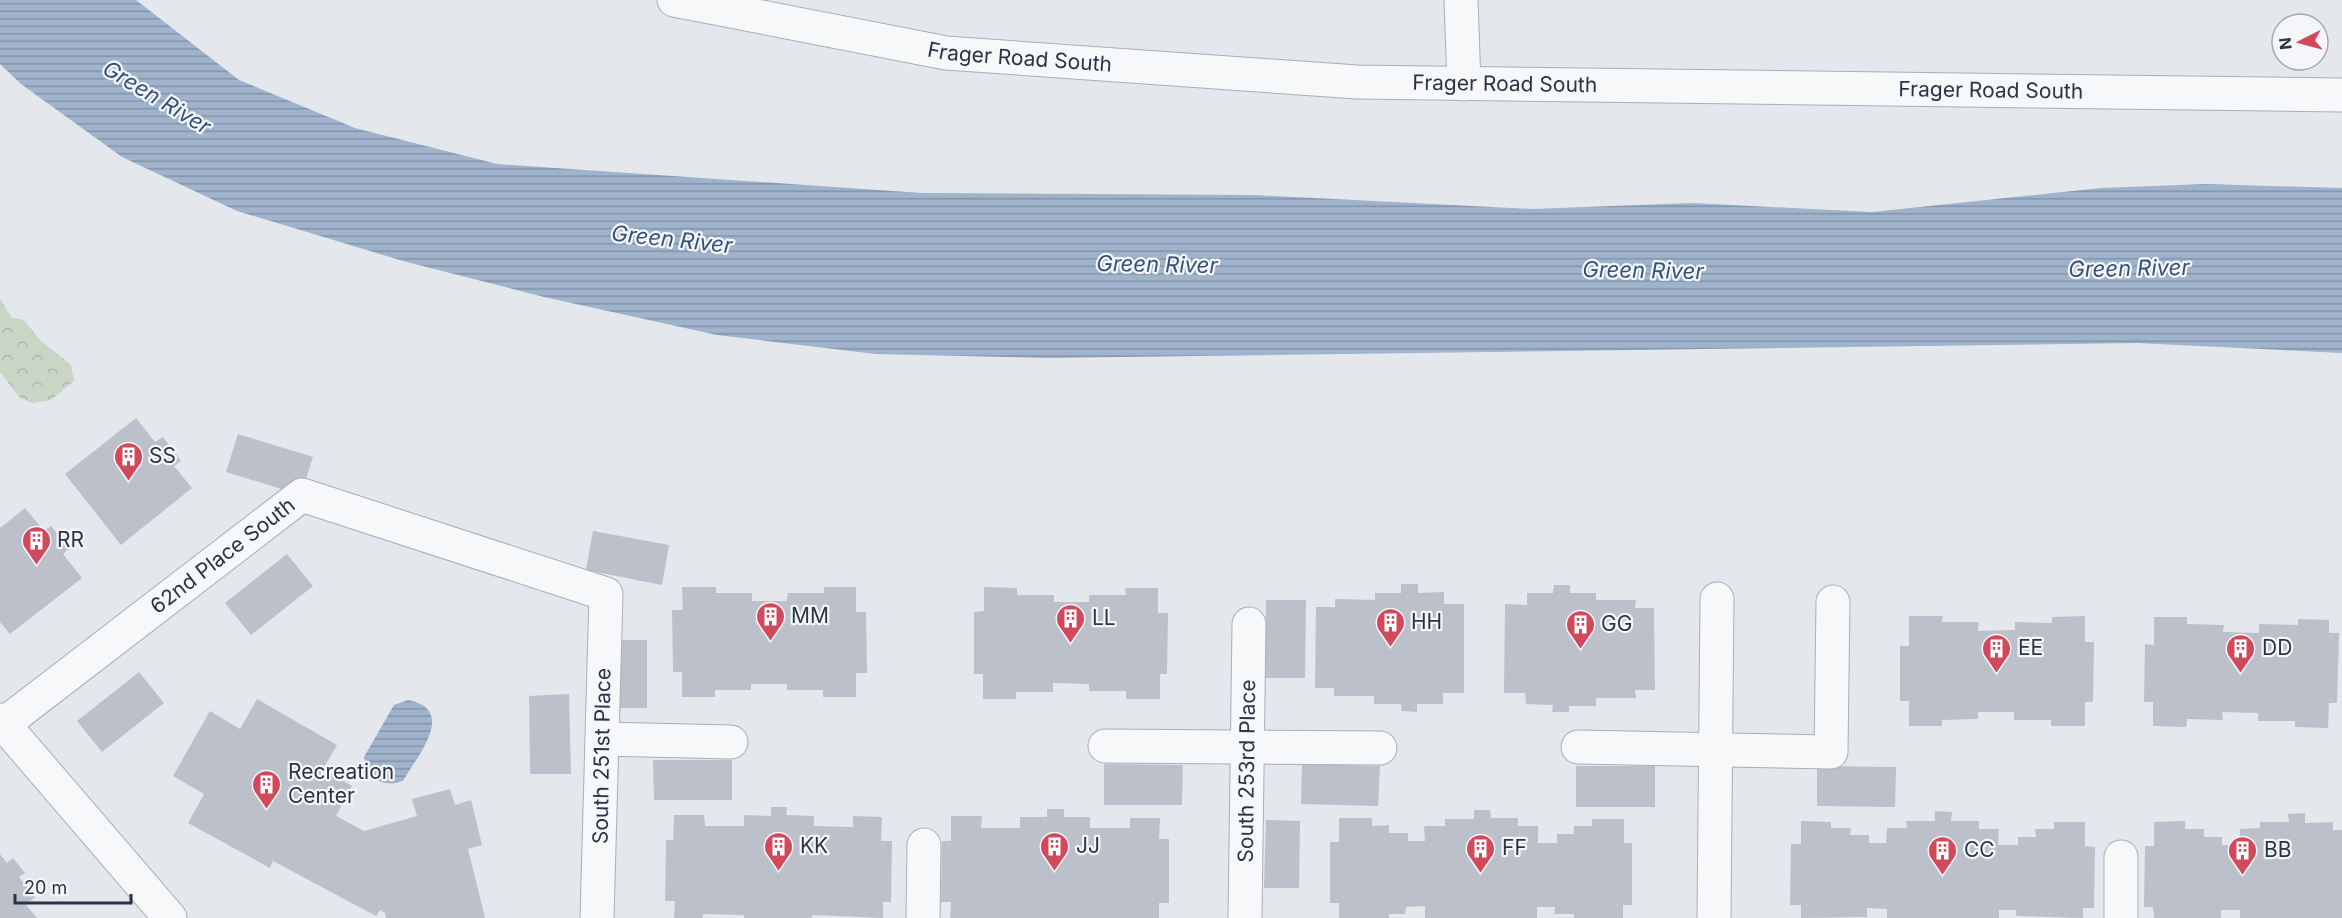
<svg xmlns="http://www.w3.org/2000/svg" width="2342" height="918" font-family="Inter,sans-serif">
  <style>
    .park { fill: url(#park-crowns) }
    .water { fill: url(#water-rules) }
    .building { fill: #bbc0ca }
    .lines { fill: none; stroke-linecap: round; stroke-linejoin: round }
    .minor-casing { stroke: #a9aeb7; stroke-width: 35 }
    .minor { stroke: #f7f8fa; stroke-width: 33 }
    .labels { text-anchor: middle; stroke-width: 4.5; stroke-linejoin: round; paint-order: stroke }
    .street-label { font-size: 21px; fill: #2b3445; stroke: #f4f6f9 }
    .poi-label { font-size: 21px; fill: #2b3445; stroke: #f4f6f9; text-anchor: start }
    .water-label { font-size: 22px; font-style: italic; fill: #34527a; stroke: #f4f6f9 }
  </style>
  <defs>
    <pattern id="park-crowns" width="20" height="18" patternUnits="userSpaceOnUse" patternTransform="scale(1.5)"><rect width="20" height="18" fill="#c9d6c5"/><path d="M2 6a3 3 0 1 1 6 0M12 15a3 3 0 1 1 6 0" fill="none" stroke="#adb8ab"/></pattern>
    <pattern id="water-rules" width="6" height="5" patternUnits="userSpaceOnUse" patternTransform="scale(1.5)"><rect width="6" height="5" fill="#9fb4cc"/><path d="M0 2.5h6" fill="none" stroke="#8293a7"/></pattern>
  </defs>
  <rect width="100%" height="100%" fill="#e4e7ec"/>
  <path class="park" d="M0 299 12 318 24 320 40 340 71 365 74 381 51 400 32 403 20 398 0 372Z"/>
  <path class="water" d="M0 0H136L239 80 355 128 497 164 922 193 1254 195 1533 209 1692 203 1872 212 2101 188 2206 184 2342 188V353L2137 343 1047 358 876 354 717 335 544 297 403 261 237 211 122 157 21 84 0 64Z
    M408 700C458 710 417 756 403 781 383 788 366 779 364 757L394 705Z"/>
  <path class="building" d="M136 418 155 442 163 437 181 461 174 466 192 488 121 545 65 474Z
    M238 434 313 457 301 495 226 472Z
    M25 508 44 531 51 526 69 549 63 554 82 578 10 634 0 622V528Z
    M593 531 669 545 662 585 586 570Z
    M287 554 313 586 251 635 225 603Z
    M1401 584H1418V593L1444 592V604H1464V693H1443V704H1417V712L1402 711 1401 704H1374V696H1334V688H1315L1316 607H1335V599L1375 600V593H1401Z
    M1554 585H1570V593H1596V600H1636L1635 608H1654L1655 690H1635L1636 698H1596V706H1569V712H1552L1553 705 1526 704 1525 693H1504L1505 604 1527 605V593H1553Z
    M682 587H716V593H752V601H787L788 593H824V587H856V612H866L867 673H856V697H823V690H787V684H751V690H715V697H682V672H673L672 610H683Z
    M984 587 1017 588V595H1054V602H1089V595H1126L1125 588H1158V613H1168L1167 674H1160V699H1126V691H1089V684L1053 683V692H1016V699H983V674H974V612L984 611Z
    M1266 600H1306L1305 678H1265Z
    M1909 616H1943L1942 622H1979L1978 631 2015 630V622L2052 623V617L2085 616V642H2094L2093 702H2085V726H2051V720H2014V712H1978V719L1942 720V726H1909V701H1900V646H1909Z
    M2154 617H2187V624L2224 625 2223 632 2259 633V624L2298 625V619L2329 620V633H2339L2337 703H2329L2328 728 2295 727V721H2258V713L2222 712 2223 720 2187 719 2186 727 2153 726V702H2144L2145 644 2154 645Z
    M614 640H647V708H614Z
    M139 672 164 703 102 752 77 721Z
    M569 694 571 774H530L529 696Z
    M257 699 337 745 323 769 352 786 336 816 364 831 417 816 412 799 450 789 455 805 471 800 482 845 468 849 485 918H386L385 913 380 910 376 916 273 861 270 868 188 823 204 794 173 776 210 711 240 729Z
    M653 760H732V800H654Z
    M1104 764 1183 765 1182 805H1104Z
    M1302 764 1380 766 1378 806 1301 804Z
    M1576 766H1655V807H1576Z
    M1817 766 1896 767 1895 807 1817 806Z
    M771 807H787L786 815 814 816V826L853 827V816L882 817 881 841H892L891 902H883V918L812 915V918H744V915L703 914V918H674L675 901H665L666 840H673L674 815H704L705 826H744V815L771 816Z
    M1047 809H1064V817H1090V828H1130V818H1160L1159 839H1169V903H1159V918H950L951 902H941L942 841H951V816H982L981 828H1020V817H1047Z
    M1474 810H1490L1491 818H1518V826H1538V843H1557V834H1574V826H1592V819H1624V843H1632V905H1623V918H1574V914H1554L1555 907H1537V918H1425V906L1406 907 1405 914H1389V918H1339V903H1330V842H1339V818H1372V826L1389 825V833H1408V841H1425L1424 826H1445V819H1474Z
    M1935 811 1952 812 1951 821H1979V829H1999L1998 845H2018V837H2036L2035 829H2054V822H2085V846L2095 847 2094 908H2083V918L2016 916V910H1999V918H1887V909L1867 908V917L1801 918V905H1790L1791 844H1801V821L1831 822V828H1851L1850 835H1869V843H1886L1887 828H1907L1906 821H1935Z
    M2305 813V823L2333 822V830H2342V918H2240V910H2221V918H2154L2153 907H2144L2145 846H2154V822L2185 821V829H2204V837H2222V845H2240V829L2260 828V822H2289L2288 814Z
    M1266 820 1300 821 1299 888H1264Z
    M0 854 7 863 13 858 25 873 19 877 35 897 26 905 37 918H0Z"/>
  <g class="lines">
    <defs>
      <g id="minor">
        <path id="s1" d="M674 0 946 53 1357 82 2342 95"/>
        <path d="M1461 0 1464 84"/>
        <path d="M0 720 170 918"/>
        <path id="s2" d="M4 724 302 495 606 594 597 918"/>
        <path d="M602 739 731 742"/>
        <path d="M1105 746 1380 748"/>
        <path d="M1578 747 1831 752 1833 602"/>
        <path d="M923 918 924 845"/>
        <path id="s3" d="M1245 918 1249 624"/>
        <path d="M1714 918 1717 599"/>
        <path d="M2121 918V857"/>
      </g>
    </defs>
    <use href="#minor" class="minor-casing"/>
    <use href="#minor" class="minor"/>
  </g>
  <defs>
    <symbol id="building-pin" viewBox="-11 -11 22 30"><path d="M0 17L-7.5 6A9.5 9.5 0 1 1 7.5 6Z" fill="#d1495b" stroke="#f4f6f9"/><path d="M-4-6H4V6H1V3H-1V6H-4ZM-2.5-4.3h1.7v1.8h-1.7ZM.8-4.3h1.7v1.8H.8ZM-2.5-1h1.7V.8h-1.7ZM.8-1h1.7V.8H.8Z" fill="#fff"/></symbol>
  </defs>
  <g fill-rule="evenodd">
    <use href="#building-pin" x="112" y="440" width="33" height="45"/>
    <use href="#building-pin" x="20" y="524" width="33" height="45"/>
    <use href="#building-pin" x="754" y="600" width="33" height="45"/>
    <use href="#building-pin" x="1054" y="602" width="33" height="45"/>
    <use href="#building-pin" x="1374" y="606" width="33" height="45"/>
    <use href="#building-pin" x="1564" y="608" width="33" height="45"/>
    <use href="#building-pin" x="1980" y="632" width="33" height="45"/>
    <use href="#building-pin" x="2224" y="632" width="33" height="45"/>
    <use href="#building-pin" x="250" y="768" width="33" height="45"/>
    <use href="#building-pin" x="762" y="830" width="33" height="45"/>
    <use href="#building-pin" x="1038" y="830" width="33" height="45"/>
    <use href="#building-pin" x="1464" y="832" width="33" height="45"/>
    <use href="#building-pin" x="1926" y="834" width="33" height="45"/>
    <use href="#building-pin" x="2226" y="834" width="33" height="45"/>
  </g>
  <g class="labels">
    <g class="street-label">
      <text dy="7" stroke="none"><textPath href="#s1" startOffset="351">Frager Road South</textPath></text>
      <text dy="7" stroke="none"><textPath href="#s1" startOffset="837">Frager Road South</textPath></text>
      <text dy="7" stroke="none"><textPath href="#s1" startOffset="1323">Frager Road South</textPath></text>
      <text dy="7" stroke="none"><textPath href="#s2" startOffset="276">62nd Place South</textPath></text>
      <text transform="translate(602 756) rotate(-89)" y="7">South 251st Place</text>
      <text dy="7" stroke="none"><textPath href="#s3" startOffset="147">South 253rd Place</textPath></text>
    </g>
    <g class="poi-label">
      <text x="149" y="463">SS</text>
      <text x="57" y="547">RR</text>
      <text x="791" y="623">MM</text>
      <text x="1092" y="625">LL</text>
      <text x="1411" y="629">HH</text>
      <text x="1601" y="631">GG</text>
      <text x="2018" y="655">EE</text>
      <text x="2262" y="655">DD</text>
      <text x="288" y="779">Recreation<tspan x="288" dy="24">Center</tspan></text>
      <text x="800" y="853">KK</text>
      <text x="1076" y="853">JJ</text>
      <text x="1502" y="855">FF</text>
      <text x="1964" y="857">CC</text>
      <text x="2264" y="857">BB</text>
    </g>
    <g class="water-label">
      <text transform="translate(157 97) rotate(31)" y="8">Green River</text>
      <text transform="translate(672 239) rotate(6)" y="8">Green River</text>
      <text transform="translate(1157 264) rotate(1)" y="8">Green River</text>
      <text transform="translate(2129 268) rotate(-1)" y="8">Green River</text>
      <text transform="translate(1643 270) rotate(1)" y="8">Green River</text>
    </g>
  </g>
  <g transform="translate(2300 42) rotate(264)"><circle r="28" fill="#f4f6f9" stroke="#a4a8b1" stroke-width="1.5"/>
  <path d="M0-4.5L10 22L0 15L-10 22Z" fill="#d1495b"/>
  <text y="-9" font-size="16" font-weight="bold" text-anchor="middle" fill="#2b3445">N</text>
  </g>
  <path d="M15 894v9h116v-9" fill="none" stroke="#2b3445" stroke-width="3"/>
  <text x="24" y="894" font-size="18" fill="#2b3445" stroke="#f4f6f9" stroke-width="4.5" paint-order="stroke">20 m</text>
</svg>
